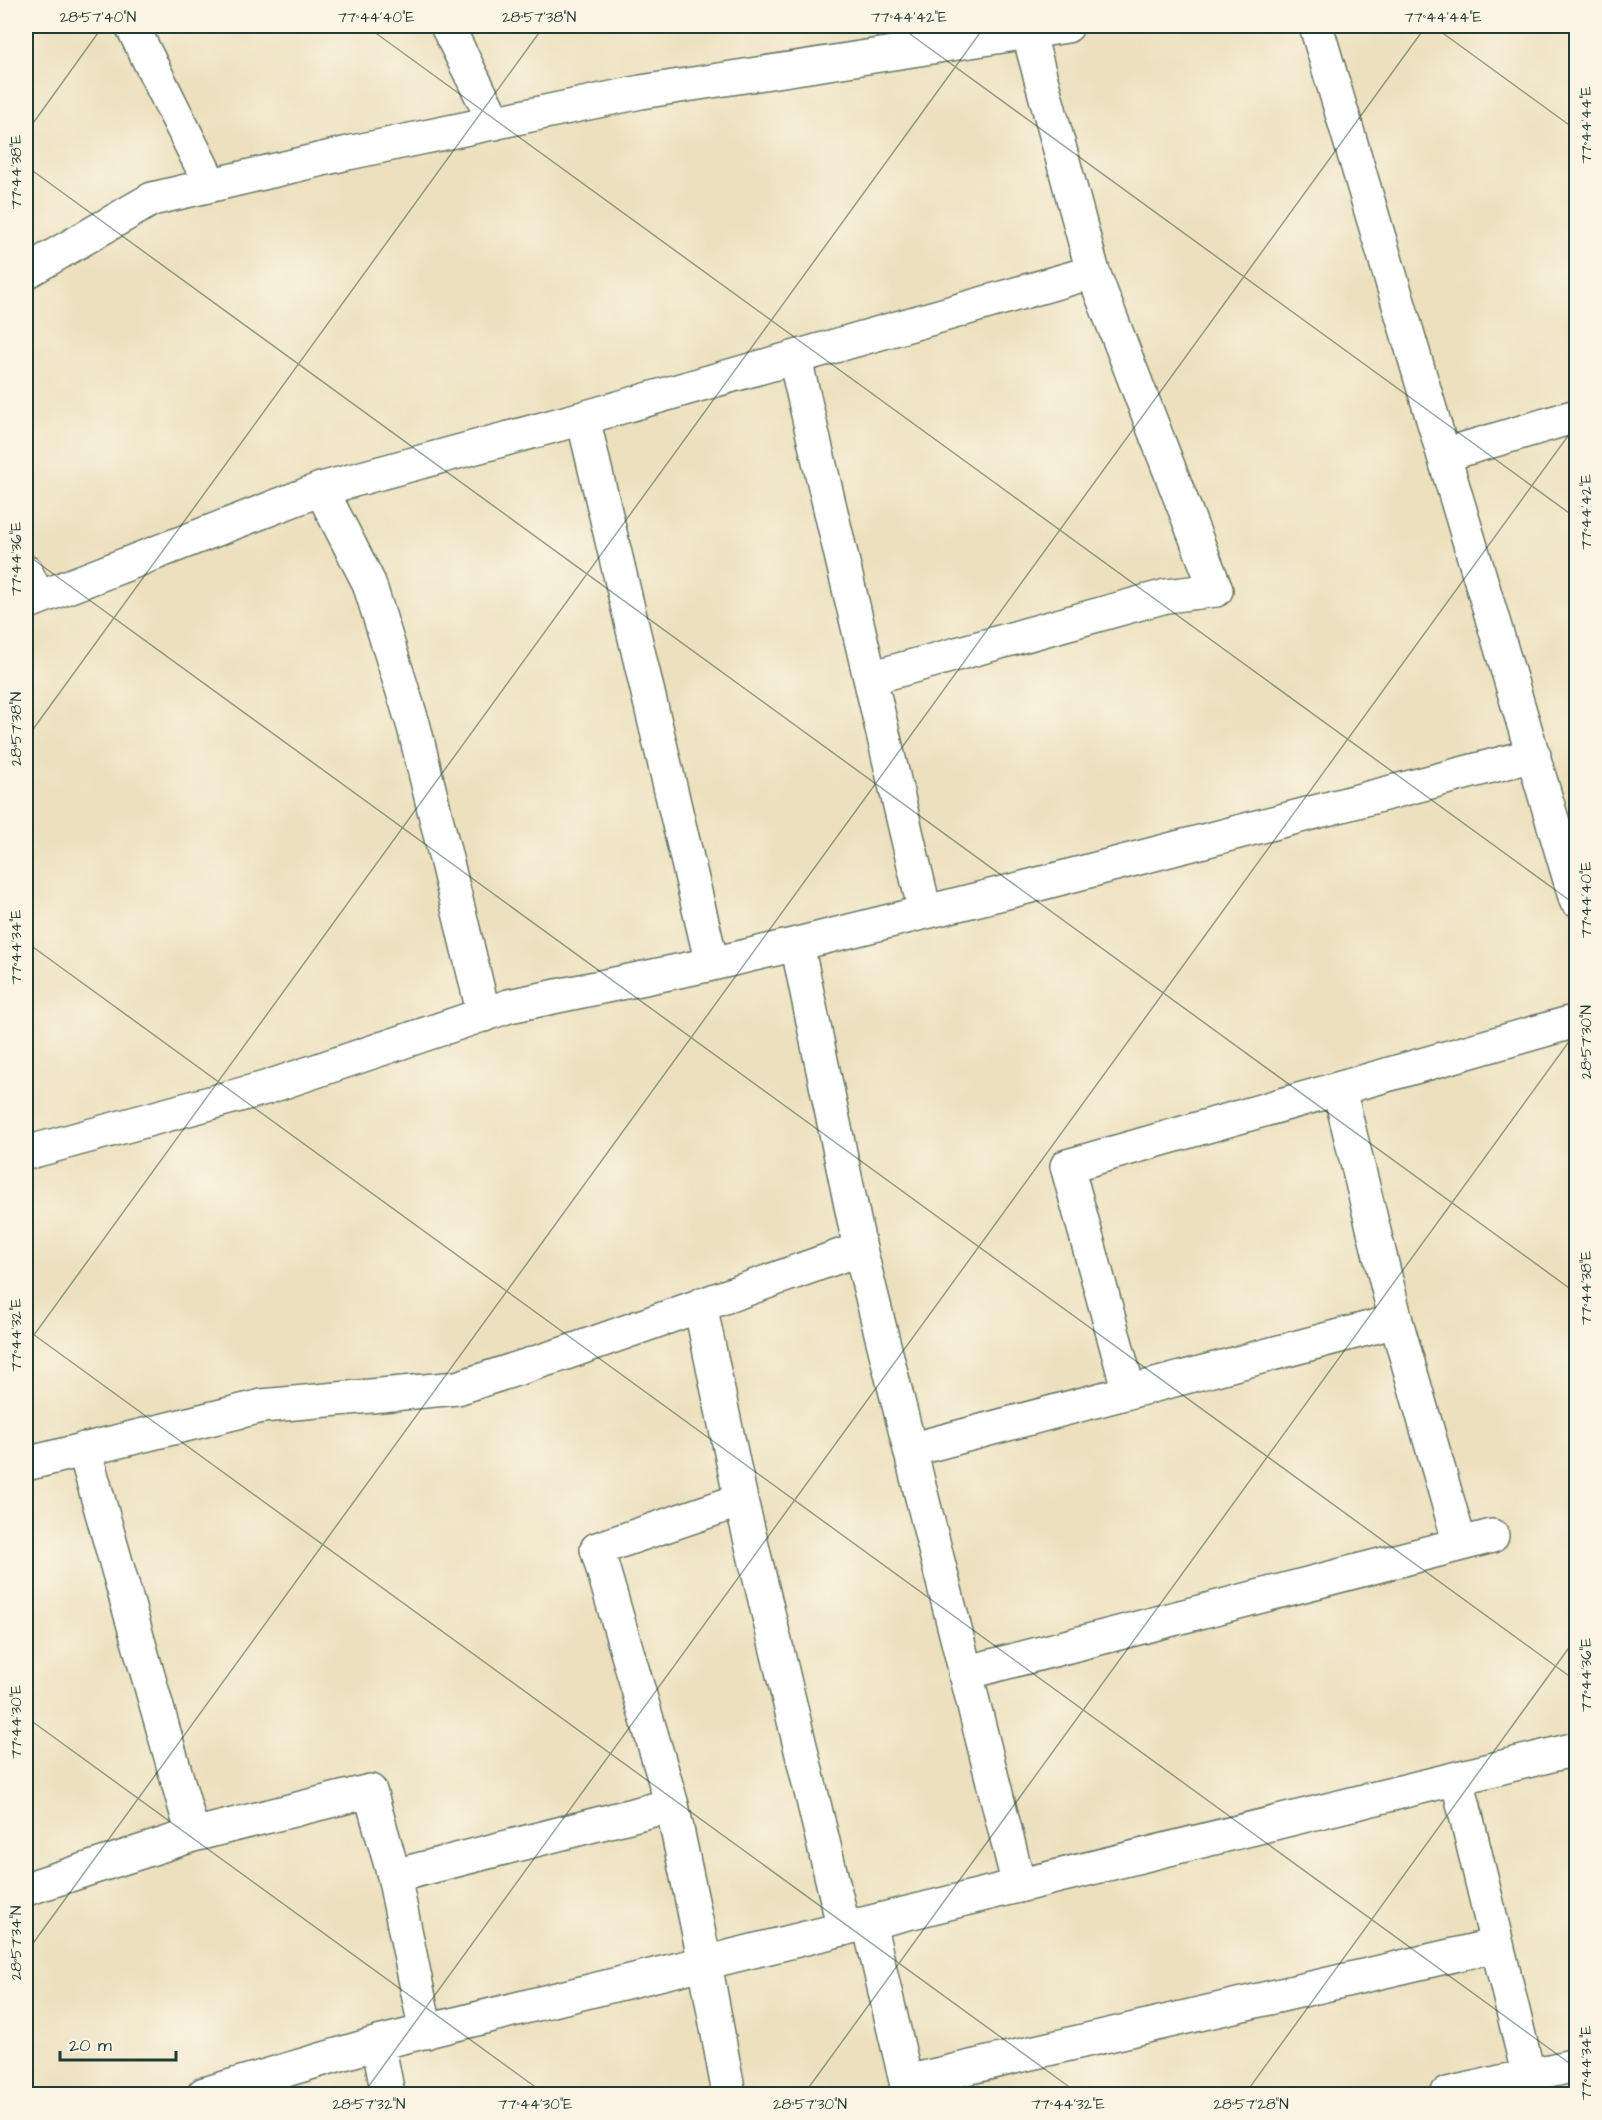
<svg xmlns="http://www.w3.org/2000/svg" width="1602" height="2120" font-family="'Architects Daughter',sans-serif">
  <style>
    .lines { fill: none; stroke-linecap: round; stroke-linejoin: round }
    .street-casing { stroke: #677664; stroke-width: 36 }
    .street { stroke: #fff; stroke-width: 33 }
    .ticks { fill: none; stroke: #1f3d34; stroke-width: 1.5; stroke-opacity: 0.45 }
    .neatline { fill: none; stroke: #1f3d34; stroke-width: 2 }
    .ticks-label { font-size: 15px; text-anchor: middle; fill: #1f3d34 }
  </style>
  <rect width="100%" height="100%" fill="#fcf5e5"/>
  <filter id="ink" filterUnits="userSpaceOnUse"><feTurbulence type="fractalNoise" baseFrequency=".0167" numOctaves="2"/><feDisplacementMap in="SourceGraphic" scale="12" xChannelSelector="R" yChannelSelector="G"/><feConvolveMatrix kernelMatrix="1 2 1 2 8 2 1 2 1" color-interpolation-filters="sRGB"/></filter>
  <filter id="wash" filterUnits="userSpaceOnUse"><feTurbulence type="fractalNoise" baseFrequency=".008" numOctaves="4" result="noise"/><feDisplacementMap in="SourceGraphic" scale="24" xChannelSelector="R" yChannelSelector="G"/><feGaussianBlur stdDeviation="1.35" result="paint"/><feColorMatrix in="noise" values="0 0 0 0 0 0 0 0 0 0 0 0 0 0 0 0 0 1.4 0 .05"/><feComposite in="paint" operator="in"/></filter>
  <g filter="url(#wash)">
    <rect width="100%" height="100%" fill="#ece0be"/>
  </g>
  <g filter="url(#ink)">
    <g class="lines">
      <defs>
        <path id="street" d="M132 26 211 185
          M447 26 495 123
          M1316 26 1576 900
          M1028 31 1093 272
          M26 272 152 199 348 153 641 92 1067 26
          M795 359 925 912
          M583 418 712 964
          M1444 455 1576 416
          M321 489 369 583 414 727 484 1015
          M26 572 38 598
          M26 603 321 489 583 418 1093 272 1216 590 1166 596 870 678
          M797 944 860 1249 1019 1886
          M1339 1089 1396 1321 1460 1544
          M26 1153 265 1088 509 1006 712 964 797 944 1031 886 1534 755
          M1129 1392 1067 1166 1576 1021
          M910 1450 1396 1321
          M26 1464 262 1406 457 1388 566 1353 860 1249
          M741 1500 844 1929
          M965 1673 1492 1536
          M1457 1778 1533 2094
          M672 1805 597 1549 741 1500 700 1305
          M193 1835 370 1791 394 1876
          M26 1889 193 1835 84 1449
          M869 1923 909 2094
          M426 2032 394 1876 672 1805 705 1963 729 2094
          M378 2043 388 2094
          M906 2082 1497 1945
          M204 2094 378 2043 1576 1749
          M1447 2094 1576 2065"/>
      </defs>
      <use href="#street" class="street-casing"/>
      <use href="#street" class="street"/>
    </g>
  </g>
  <path class="ticks" d="M366 26 1576 905M899 26 1576 518M1433 26 1576 130M26 133 103 26M26 166 1576 1293M26 554 1576 1681M26 739 544 26M26 942 1576 2068M26 1329 1079 2094M26 1346 985 26M26 1717 545 2094M26 1953 1426 26M363 2094 1576 425M804 2094 1576 1032M1245 2094 1576 1638"/>
  <rect width="1602" height="2120" fill="none" stroke="#fcf5e5" stroke-width="66"/>
  <path d="M60 2051v9h116v-9" fill="none" stroke="#1f3d34" stroke-width="3"/>
  <text x="69" y="2051" font-size="18" fill="#1f3d34" stroke="#fcf5e5" stroke-width="4.5" paint-order="stroke">20 m</text>
  <rect x="33" y="33" width="1536" height="2054" class="neatline"/>
  <g class="ticks-label">
    <text x="98" y="22">28°57'40"N</text>
    <text x="376" y="22">77°44'40"E</text>
    <text x="539" y="22">28°57'38"N</text>
    <text x="909" y="22">77°44'42"E</text>
    <text x="1443" y="22">77°44'44"E</text>
    <text transform="translate(1586 125) rotate(-90)" y="5">77°44'44"E</text>
    <text transform="translate(16 172) rotate(-90)" y="5">77°44'38"E</text>
    <text transform="translate(1586 512) rotate(-90)" y="5">77°44'42"E</text>
    <text transform="translate(16 559) rotate(-90)" y="5">77°44'36"E</text>
    <text transform="translate(16 729) rotate(-90)" y="5">28°57'38"N</text>
    <text transform="translate(1586 900) rotate(-90)" y="5">77°44'40"E</text>
    <text transform="translate(16 947) rotate(-90)" y="5">77°44'34"E</text>
    <text transform="translate(1586 1042) rotate(-90)" y="5">28°57'30"N</text>
    <text transform="translate(1586 1288) rotate(-90)" y="5">77°44'38"E</text>
    <text transform="translate(16 1335) rotate(-90)" y="5">77°44'32"E</text>
    <text transform="translate(1586 1675) rotate(-90)" y="5">77°44'36"E</text>
    <text transform="translate(16 1722) rotate(-90)" y="5">77°44'30"E</text>
    <text transform="translate(16 1943) rotate(-90)" y="5">28°57'34"N</text>
    <text transform="translate(1586 2063) rotate(-90)" y="5">77°44'34"E</text>
    <text x="369" y="2109">28°57'32"N</text>
    <text x="535" y="2109">77°44'30"E</text>
    <text x="810" y="2109">28°57'30"N</text>
    <text x="1068" y="2109">77°44'32"E</text>
    <text x="1251" y="2109">28°57'28"N</text>
  </g>
</svg>
